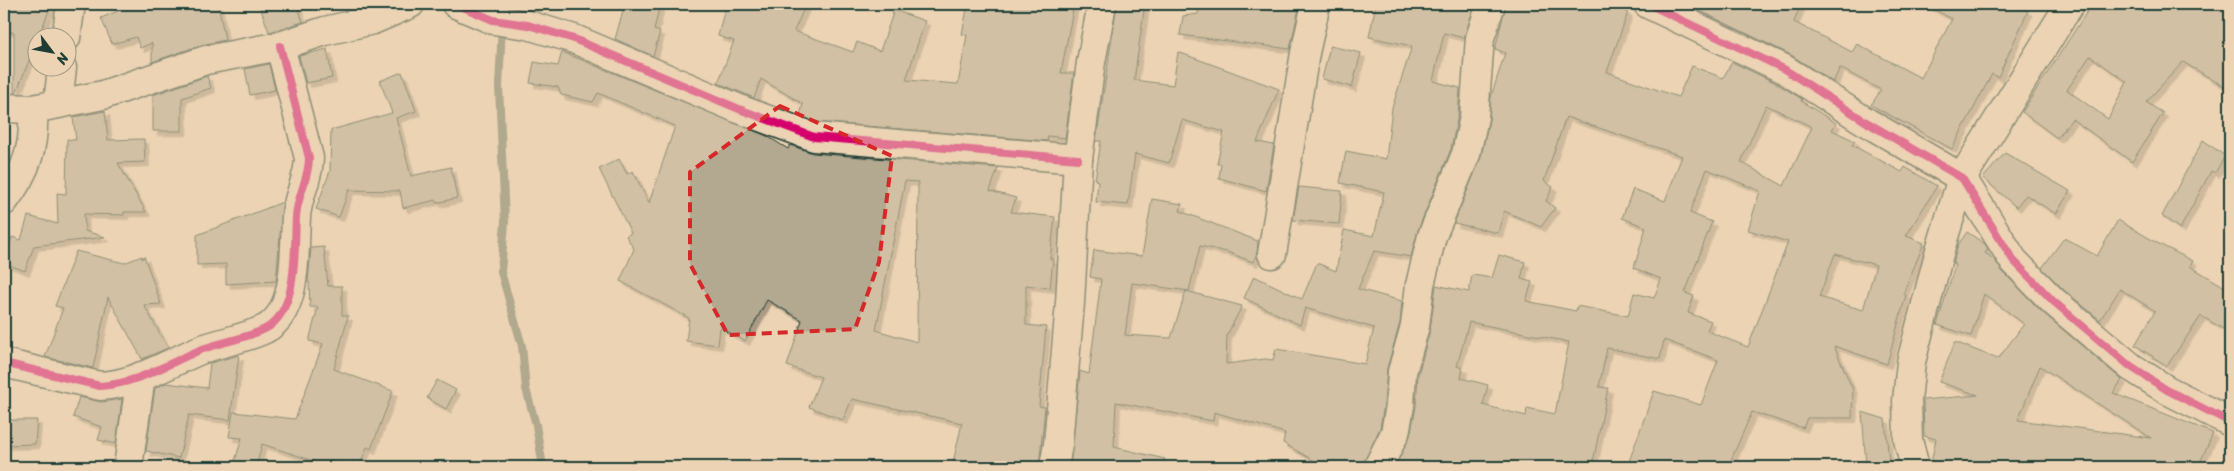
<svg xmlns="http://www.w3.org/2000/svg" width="2234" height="471" font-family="Sriracha,sans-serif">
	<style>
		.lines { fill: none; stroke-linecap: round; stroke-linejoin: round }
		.stream { stroke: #697462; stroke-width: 8 }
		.building { fill: #b2a990; stroke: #1f3d34; fill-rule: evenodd; filter: url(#shadow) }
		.street-casing { stroke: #1f3d34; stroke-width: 31 }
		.street { stroke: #ebd3b3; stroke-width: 28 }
		.cycleway-casing { stroke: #ebd3b3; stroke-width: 11 }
		.cycleway { stroke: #d6006c; stroke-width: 8 }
		.marked { fill: none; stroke: #d62828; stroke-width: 4; stroke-dasharray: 10 6; stroke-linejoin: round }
	</style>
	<defs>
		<filter id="shadow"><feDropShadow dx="4.5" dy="4.5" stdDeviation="0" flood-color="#0004"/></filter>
	</defs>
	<rect width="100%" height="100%" fill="#ebd3b3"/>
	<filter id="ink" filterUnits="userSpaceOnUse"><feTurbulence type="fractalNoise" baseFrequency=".02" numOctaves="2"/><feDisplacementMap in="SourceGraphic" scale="10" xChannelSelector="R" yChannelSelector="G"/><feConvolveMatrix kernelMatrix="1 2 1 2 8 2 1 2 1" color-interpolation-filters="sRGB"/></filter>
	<g filter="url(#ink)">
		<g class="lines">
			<path class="stream" d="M503 4 499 87 505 222 501 272 522 346 526 389 536 425 543 467"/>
		</g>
		<g class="building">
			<path d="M4 4H38L50 8 16 93H14V33L4 29Z"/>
			<path d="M115 4H218L225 40 201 45 152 62V43L140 48 136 37 112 44 101 18 118 11Z"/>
			<path d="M259 4H297L303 22 269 32Z"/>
			<path d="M625 4H660L654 30 660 32 653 56 615 39Z"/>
			<path d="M726 4H750L775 10 778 4H806L794 31 853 52 857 42 880 51 894 10 925 21 906 80 958 84 967 35 962 34 968 4H1074L1061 73H1074L1065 138 1048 136 1047 141 817 122 800 115 803 104 761 79 754 98 745 94 718 83 734 41 718 36Z"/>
			<path d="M1117 4H1145L1134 80 1173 85 1178 52 1279 89 1257 142 1274 145 1266 191 1219 178 1221 164H1217L1224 132 1182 120 1169 163 1135 154 1128 205 1096 202 1098 181 1095 180 1101 141H1096Z"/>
			<path d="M1199 4 1274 10 1275 4H1300L1290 49 1180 35 1183 16 1198 14Z"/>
			<path d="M1376 4H1475L1464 38 1444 33 1433 81 1460 88 1458 115 1451 149 1418 230 1411 257 1374 251 1358 289 1402 301 1400 323 1387 368 1384 404 1380 428 1362 467H1325L1283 443 1285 433 1214 412 1213 421 1116 402 1114 447 1165 459 1164 467H1070L1080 371 1089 374 1101 279 1090 277 1094 250 1142 256 1152 199 1182 204 1180 211 1258 241 1257 253 1253 262 1227 252 1200 246 1189 291 1132 283 1125 335 1171 338 1186 291 1242 306 1227 335 1226 364 1265 359 1273 360 1276 349 1365 364 1374 328 1305 308 1300 325 1244 298 1254 276 1302 299 1317 263 1336 271 1344 230 1374 236 1384 192 1340 183 1346 151 1386 159 1392 108 1412 46 1369 37Z"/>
			<path d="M1506 4H1606L1628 12 1607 72 1678 97 1692 66 1723 78 1732 62 1776 83 1802 99 1801 101 1836 123 1832 130 1855 141 1852 145 1902 172 1905 167 1937 186 1906 236 1924 243 1903 294 1906 295 1887 364 1834 346 1853 390 1852 418H1807L1803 428 1752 412 1728 467H1627L1654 391 1701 405 1718 360 1664 340 1660 359 1607 348 1599 387 1608 388 1592 467H1395L1410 436 1416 407 1418 375 1430 330 1436 285 1469 292 1472 275 1492 278 1499 255 1525 262 1521 279 1532 282 1526 301 1576 311 1577 306 1628 316 1634 293 1654 298 1661 279 1634 268 1646 227 1622 218 1633 189 1665 201 1682 156 1566 117 1544 181 1553 187 1546 201 1555 208 1541 227 1504 211 1498 233 1454 223 1481 157 1489 120 1491 97 1505 53 1495 49ZM1766 105 1812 127 1784 186 1741 162ZM1707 169 1760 191 1748 230 1788 242 1748 347 1707 331 1711 321 1688 313 1694 296 1685 293 1712 222 1690 213ZM1835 254 1876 265 1863 310 1819 297ZM1469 322 1569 342 1555 414 1527 408 1526 416 1483 405 1488 385 1461 378 1463 368 1457 366Z"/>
			<path d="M1686 4H1801L1794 22 1852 52 1857 44 1921 78 1952 19 1924 4H2014L2028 11 1998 77 1992 74 1952 149 1871 105 1881 90 1840 68 1833 82 1791 55Z"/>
			<path d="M2092 4H2230V90L2183 62 2146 102 2163 113 2132 162 2072 119 2057 138 2022 112ZM2090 56 2127 82 2108 119 2067 90Z"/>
			<path d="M1330 46 1361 53 1352 87 1322 79Z"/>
			<path d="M327 49 332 78 306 83 299 56Z"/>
			<path d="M562 52 767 136 788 149 790 145 813 153 998 168 990 191 1016 198 1011 212 1055 217 1050 259H1053L1050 288 1026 285V325L1046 327 1039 406 1045 407 1039 467H952L962 423 852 399 843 420 809 407 821 377 787 366 802 320 767 300 745 341 720 328 718 345 686 341 689 318 620 281 634 249 626 236 631 233 599 169 619 159 627 174 633 171 649 203 675 126 598 93 593 102 561 95 558 87 530 83 534 62 558 66ZM905 181 918 182 917 342 876 330Z"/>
			<path d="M269 64 275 90 250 95 245 69Z"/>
			<path d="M402 72 416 111 396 118 411 176 451 167 457 198 436 203V200L403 208 400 191 349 190 339 217 316 209 330 171 331 130 392 113 380 81Z"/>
			<path d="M207 76 211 88 182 98V131H153V95Z"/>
			<path d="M105 111 108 140 144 139 145 162 118 163 146 212H124V215L84 214 85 231 105 237 34 246 25 271 4 263 12 237 21 240 28 216 58 224 57 193 66 194 67 139 76 140 73 117Z"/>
			<path d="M2203 140 2225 156 2215 173 2211 171 2180 229 2162 216Z"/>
			<path d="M2005 153 2070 191 2056 214 2026 195 2016 207 1983 178Z"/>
			<path d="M1299 187 1342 191 1339 224 1293 220Z"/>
			<path d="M283 202 276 281 226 284V264L197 265V235Z"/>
			<path d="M2118 220 2159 244 2193 261 2190 266 2230 290V333L2201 316 2167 366 2135 345 2155 311 2120 289 2100 320 2064 290 2042 268 2064 238 2097 256Z"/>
			<path d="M1967 232 1985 244 1988 249 1985 253 1994 259 2002 271 2042 312 2122 380 2113 393 2213 433 2198 467H2181L2166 461 2163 467H1930L1936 439 1924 436 1923 400 1978 395 1939 382 1955 342 1998 359 2024 324 1984 294 1971 336 1937 325 1955 265 1953 263 1958 245ZM2040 366 2072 387 2151 438 2018 420Z"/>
			<path d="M324 247 328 286H342V315L348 316 334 369 393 391 371 449 367 447 359 467H349L330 461 329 466 262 444 256 467H233L242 438 229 437 233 412 295 419 323 344 309 341 318 307H310L309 282 308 283 311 248Z"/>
			<path d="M76 251 124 263 142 256V259L144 256 161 304 144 305 168 348 142 359 108 297 93 368 45 357 63 308 55 306Z"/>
			<path d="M239 355 230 420 189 415 179 458 146 451 155 388 166 383 207 388 210 363Z"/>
			<path d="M437 380 456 390 446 409 427 398Z"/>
			<path d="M79 397 101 402 122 399 116 444 98 440 102 427 73 417Z"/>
			<path d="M1862 412 1885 419 1889 462 1866 465Z"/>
			<path d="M4 420H37L35 444 4 445Z"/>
		</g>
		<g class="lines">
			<g class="street-casing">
				<g id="street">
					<path d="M456 4 493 20 528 25 574 39 739 109 814 137 1078 159"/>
					<path d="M1648 4 1784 69 1868 123 1962 178 2013 260 2053 301 2131 367 2167 390 2230 422"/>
					<path d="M66 38 71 4"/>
					<path d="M58 104 62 68"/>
					<path d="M4 108 33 109"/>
					<path d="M4 201C27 171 35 146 33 109L103 95 206 60 280 46 325 31 373 20 410 4"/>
					<path d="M1272 254 1305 53 1316 4"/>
					<path d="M4 363 100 386C137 384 167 364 200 350 221 342 244 339 265 329 299 311 294 249 296 217 297 196 309 179 309 158L280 46"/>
					<path d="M128 467 141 376"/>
					<path d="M1054 467 1058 444 1070 303 1078 159 1091 62 1102 4"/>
					<path d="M1378 467 1395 433 1400 406 1402 372 1415 326 1420 285 1432 236 1466 154 1474 117 1480 38 1491 4"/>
					<path d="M1915 467 1908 440 1907 401 1911 362 1940 250 1962 178 2070 4"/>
				</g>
			</g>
			<use href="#street" class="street"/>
			<g class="cycleway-casing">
				<g id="cycleway">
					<path d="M456 4 493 20 528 25 574 39 739 109 814 137 1078 159"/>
					<path d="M1648 4 1784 69 1868 123 1962 178 2013 260 2053 301 2131 367 2167 390 2230 422"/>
					<path d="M4 363 100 386C137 384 167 364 200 350 221 342 244 339 265 329 299 311 294 249 296 217 297 196 309 179 309 158L280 46"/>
				</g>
			</g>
			<use href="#cycleway" class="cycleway"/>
		</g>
	</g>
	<path d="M0 0H2234V471H0ZM780 106 892 156 879 262 855 329 728 335 690 264V172Z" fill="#ebd3b3" fill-opacity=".55" fill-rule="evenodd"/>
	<path class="marked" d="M780 106 892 156 879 262 855 329 728 335 690 264V172Z"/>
	<rect width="2234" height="471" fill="none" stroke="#ebd3b3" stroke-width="20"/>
	<rect x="10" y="10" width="2214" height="451" fill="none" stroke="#1f3d34" stroke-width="2" filter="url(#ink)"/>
	<g transform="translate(52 52) rotate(122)"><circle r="24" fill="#ebd3b3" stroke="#999780"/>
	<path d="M0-4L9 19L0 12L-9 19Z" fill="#1f3d34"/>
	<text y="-8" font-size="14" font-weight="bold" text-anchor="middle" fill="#1f3d34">N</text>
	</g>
</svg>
